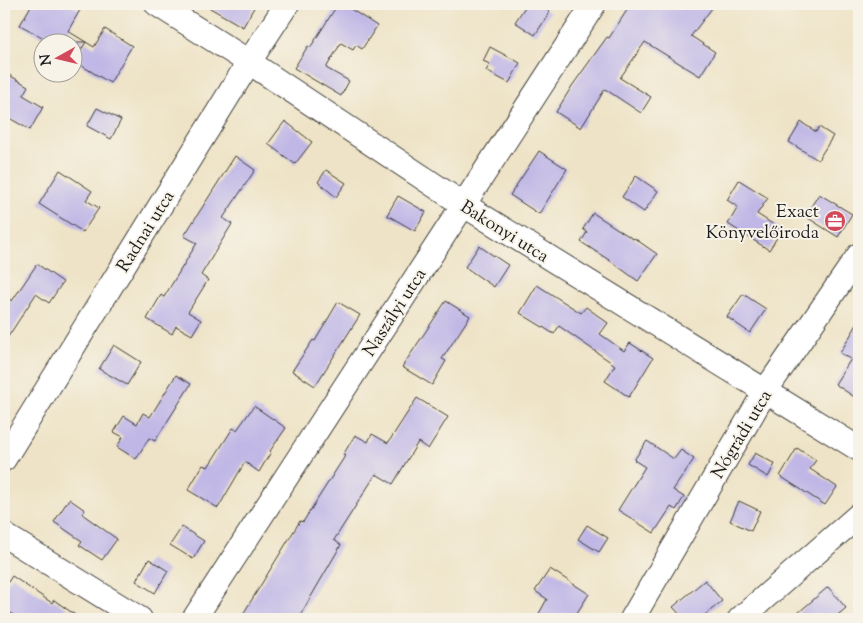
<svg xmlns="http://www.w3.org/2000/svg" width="863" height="623" font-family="'Sorts Mill Goudy',serif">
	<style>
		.building { fill: #c0b7e6 }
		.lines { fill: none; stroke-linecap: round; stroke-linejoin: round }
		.minor-casing { stroke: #3c3a36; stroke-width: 26 }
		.minor { stroke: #fff; stroke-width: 24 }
		.labels { text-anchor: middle; stroke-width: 4; stroke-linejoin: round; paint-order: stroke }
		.poi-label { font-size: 18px; fill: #1c1c1c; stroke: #f7f3e8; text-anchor: end }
		.street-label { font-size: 18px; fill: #1c1c1c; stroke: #f7f3e8 }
	</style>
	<rect width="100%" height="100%" fill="#f7f3e8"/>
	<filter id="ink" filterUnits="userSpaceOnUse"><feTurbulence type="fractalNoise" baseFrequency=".02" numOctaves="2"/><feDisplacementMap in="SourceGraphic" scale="10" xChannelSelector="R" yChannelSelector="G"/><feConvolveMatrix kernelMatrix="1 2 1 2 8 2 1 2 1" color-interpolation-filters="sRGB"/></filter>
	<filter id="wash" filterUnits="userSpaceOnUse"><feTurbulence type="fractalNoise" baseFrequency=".0096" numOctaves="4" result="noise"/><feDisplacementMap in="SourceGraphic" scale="20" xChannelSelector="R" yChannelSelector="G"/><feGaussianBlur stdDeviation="1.12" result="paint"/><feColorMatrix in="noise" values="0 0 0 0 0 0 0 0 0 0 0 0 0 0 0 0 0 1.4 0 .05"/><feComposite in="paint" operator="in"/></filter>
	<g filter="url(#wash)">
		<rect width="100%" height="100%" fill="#eee3c6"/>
		<g id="blocks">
			<g class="building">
				<path d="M32 4H69L80 10 68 31 94 47 105 29 132 46 110 83 74 61 86 42H51L20 25Z"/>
				<path d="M203 4H256L243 27Z"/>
				<path d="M338 4H343L377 26 362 49 356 45 353 50 341 43 326 68 349 81 341 96 294 68 308 46 310 48Z"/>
				<path d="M527 4H538L550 12 535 35 515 22Z"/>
				<path d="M631 4H715L691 36 715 52 700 76 645 42 620 78 651 97 641 113 605 89 581 128 556 112 572 86 607 37 609 38Z"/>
				<path d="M490 47 520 63 509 83 486 71 490 64 483 61Z"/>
				<path d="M4 72 28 86 23 95 43 107 30 130 4 115Z"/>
				<path d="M97 108 121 120 111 139 87 126Z"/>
				<path d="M285 121 312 142 295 164 268 144Z"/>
				<path d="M801 122 816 132 819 127 833 136 818 160 789 142Z"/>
				<path d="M539 151 567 169 539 214 510 195Z"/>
				<path d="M235 156 255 170 223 218 232 224 201 275 208 280 188 312 201 320 192 335 176 326 172 334 147 319 161 295 164 297 197 243 184 236Z"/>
				<path d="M60 170 92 191 86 200 99 208 83 232 39 204Z"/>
				<path d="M326 170 346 183 336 197 318 182Z"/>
				<path d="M636 176 658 191 644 212 622 197Z"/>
				<path d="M739 180 768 198 757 214 782 230 769 250 728 224 738 207 727 200Z"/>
				<path d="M819 194 852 214 838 237 805 216Z"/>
				<path d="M398 196 426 212 415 231 387 215Z"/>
				<path d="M593 213 633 239 634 238 657 254 638 281 609 260 581 242 587 232 583 229Z"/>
				<path d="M479 246 508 265 494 287 465 267Z"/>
				<path d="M37 264 63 282 49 303 36 294 4 343V295L12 301Z"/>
				<path d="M537 285 581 313 586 307 608 323 600 334 624 351 630 343 653 358 629 397 605 381 615 365 559 326 554 334 520 313Z"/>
				<path d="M743 294 766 309 750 333 727 317Z"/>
				<path d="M446 301 470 316 442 359 446 361 432 385 402 367Z"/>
				<path d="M338 302 360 315 315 386 292 371 313 340 315 341Z"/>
				<path d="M859 321V400L835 384 851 359 840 353Z"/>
				<path d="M114 345 141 362 127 385 99 369Z"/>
				<path d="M176 375 191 384 155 441 149 438 136 459 117 447 123 437 114 432 124 416 137 424 143 413 150 417Z"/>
				<path d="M417 398 448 417 428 449 418 442 393 484 376 474 334 540 341 545 298 619H240L300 521 303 522 345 456 343 455 355 435 368 442 372 434 388 443Z"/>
				<path d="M254 406 286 428 270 451 271 452 259 472 245 462 218 508 188 490 203 465 208 467 233 428 237 430Z"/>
				<path d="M647 441 674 459 681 450 694 459 673 490 684 497 676 510 671 507 654 533 618 510 645 467 634 460Z"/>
				<path d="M797 448 816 460 810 469 837 487 825 505 780 476Z"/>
				<path d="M755 453 775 464 768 477 748 465Z"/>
				<path d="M69 499 85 510 82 514 117 539 102 560 79 545 82 541 54 522Z"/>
				<path d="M739 501 760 511 751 531 730 521Z"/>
				<path d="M587 525 608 538 599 552 578 539Z"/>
				<path d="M182 527 204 541 193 559 170 545Z"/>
				<path d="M149 559 168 571 155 593 136 581Z"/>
				<path d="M550 569 589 594 573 619H536L547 599 535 591Z"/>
				<path d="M12 576 52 603 54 600 81 619H19L4 608V588Z"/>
				<path d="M705 580 722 601 700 619H684L673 607Z"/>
				<path d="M828 587 846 608 833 619H791Z"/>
			</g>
		</g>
	</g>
	<g filter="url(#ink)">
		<use href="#blocks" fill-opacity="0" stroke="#3c3a36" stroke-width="1"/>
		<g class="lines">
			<g class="minor-casing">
				<g id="minor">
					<path d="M157 4 249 62 464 205 859 449"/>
					<path d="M4 459 249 62 287 4"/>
					<path d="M4 535 140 619"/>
					<path d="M194 619 594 4"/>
					<path d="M632 619 766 390 859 255"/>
					<path d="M740 619 859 515"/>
				</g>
			</g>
			<use href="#minor" class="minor"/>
		</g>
	</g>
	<defs>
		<g id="office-disc" transform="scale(1.125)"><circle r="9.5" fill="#d1495b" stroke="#f7f3e8"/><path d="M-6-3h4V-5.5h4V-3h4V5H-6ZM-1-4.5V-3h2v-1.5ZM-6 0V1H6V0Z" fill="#fff"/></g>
	</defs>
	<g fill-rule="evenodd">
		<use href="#office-disc" x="835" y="221"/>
	</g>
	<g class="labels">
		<g class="poi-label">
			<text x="819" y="217">Exact<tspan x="819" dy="21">Könyvelőiroda</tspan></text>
		</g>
		<g class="street-label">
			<text transform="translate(145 231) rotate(-58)" y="6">Radnai utca</text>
			<text transform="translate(505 231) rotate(32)" y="6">Bakonyi utca</text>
			<text transform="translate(394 312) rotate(-57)" y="6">Naszályi utca</text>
			<text transform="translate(741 434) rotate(-59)" y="6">Nógrádi utca</text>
		</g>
	</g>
	<rect width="863" height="623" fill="none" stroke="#f7f3e8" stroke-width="20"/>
	<g transform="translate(58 58) rotate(262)"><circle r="24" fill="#f7f3e8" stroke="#9f9d96"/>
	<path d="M0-4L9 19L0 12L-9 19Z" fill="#d1495b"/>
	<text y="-8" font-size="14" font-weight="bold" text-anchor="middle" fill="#1c1c1c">N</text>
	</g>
</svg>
